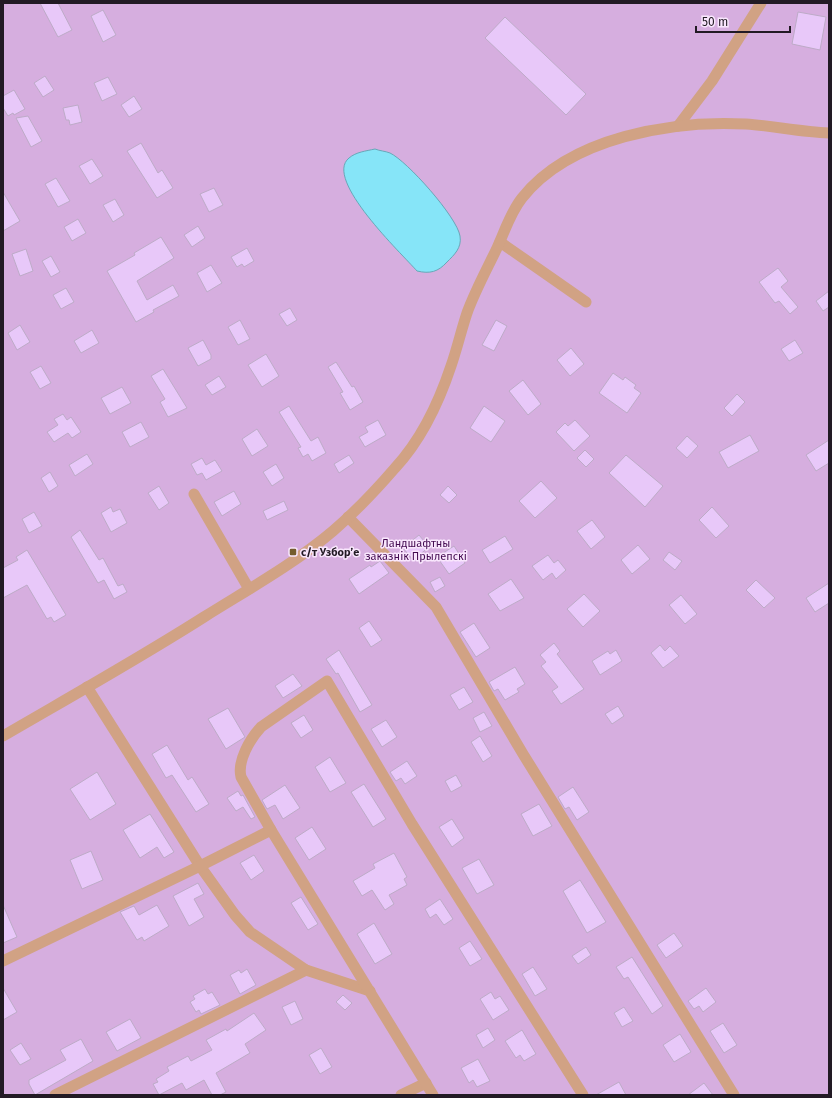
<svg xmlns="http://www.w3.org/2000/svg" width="832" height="1098" font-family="'Fira Sans',sans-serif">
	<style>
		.green { fill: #d6aedf }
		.water { fill: #86e5f8; stroke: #68a8b8 }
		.building { fill: #e8c8f9; stroke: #bdabc7 }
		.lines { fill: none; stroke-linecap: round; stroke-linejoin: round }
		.street { stroke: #d1a284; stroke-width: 11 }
		.poi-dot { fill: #745c2d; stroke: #f9e7fd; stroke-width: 1.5 }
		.labels { text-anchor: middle; stroke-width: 3; stroke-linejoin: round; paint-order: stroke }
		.park-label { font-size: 11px; fill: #430a50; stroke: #f9e7fd }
		.poi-label { font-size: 11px; font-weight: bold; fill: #221a24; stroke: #f9e7fd; text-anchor: start }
	</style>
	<rect width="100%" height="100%" fill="#f9e7fd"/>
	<rect class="green" x="3" y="3" width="826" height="1092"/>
	<path class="water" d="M375 149C380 151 385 151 390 153 407 161 457 217 460 236 462 248 454 255 447 262 438 272 430 274 417 271 402 254 323 179 349 158 356 152 366 151 375 149Z"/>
	<g class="building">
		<path d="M40 3H58L72 30 58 37Z"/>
		<path d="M103 10 116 35 103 42 91 16Z"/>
		<path d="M798 12 826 17 820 50 792 44Z"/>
		<path d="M505 17 586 94 566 115 485 38Z"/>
		<path d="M45 76 54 90 43 97 34 83Z"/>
		<path d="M108 77 117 94 102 101 94 83Z"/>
		<path d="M14 90 25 109 14 115 13 113 8 116 3 108V96Z"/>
		<path d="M134 96 142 109 129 117 121 105Z"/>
		<path d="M78 105 82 122 70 125 69 120H66L63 108Z"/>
		<path d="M28 116 42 141 31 147 16 118Z"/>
		<path d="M141 143 158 173 162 170 173 188 157 198 127 151Z"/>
		<path d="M92 159 103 176 90 184 79 166Z"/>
		<path d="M56 178 70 201 58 207 45 184Z"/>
		<path d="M214 188 223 205 209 212 200 194Z"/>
		<path d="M3 192 20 221 3 231Z"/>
		<path d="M115 199 124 215 113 222 103 205Z"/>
		<path d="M78 219 86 233 72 241 64 227Z"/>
		<path d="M198 226 205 238 192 247 184 235Z"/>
		<path d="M161 237 174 258 137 281 147 300 173 285 179 296 153 310 154 312 136 322 107 271 135 255 134 253Z"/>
		<path d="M247 248 254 261 244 267 242 264 237 267 231 257Z"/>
		<path d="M26 249 33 271 20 276 12 254Z"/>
		<path d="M51 256 60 272 51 277 42 261Z"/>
		<path d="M211 265 222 283 207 292 197 273Z"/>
		<path d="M778 268 788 281 781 287 798 307 790 314 779 301 775 303 759 282Z"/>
		<path d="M66 288 74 302 61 309 53 295Z"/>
		<path d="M829 291V307L823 311 816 301Z"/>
		<path d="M290 308 297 320 287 326 279 314Z"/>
		<path d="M240 320 250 339 238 345 228 327Z"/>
		<path d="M496 320 507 326 494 351 482 345Z"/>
		<path d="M20 325 30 342 17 350 8 333Z"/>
		<path d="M92 330 99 343 81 353 74 341Z"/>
		<path d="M203 340 211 355V359L198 366 188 348Z"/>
		<path d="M795 340 803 353 789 361 781 349Z"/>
		<path d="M571 348 584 364 570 376 557 360Z"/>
		<path d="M266 354 279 376 262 387 248 365Z"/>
		<path d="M336 362 352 387 354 386 363 402 350 410 340 393 343 392 328 367Z"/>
		<path d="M41 366 51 383 40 389 30 372Z"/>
		<path d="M163 369 187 408 168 417 160 402 165 399 151 376Z"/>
		<path d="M613 373 623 380 625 377 636 385 634 388 641 393 627 413 599 393Z"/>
		<path d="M219 376 226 387 212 395 205 385Z"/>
		<path d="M523 380 541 404 528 415 509 391Z"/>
		<path d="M122 387 131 403 110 414 101 398Z"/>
		<path d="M737 394 745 402 732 416 724 408Z"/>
		<path d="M289 406 311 441 318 437 326 453 312 461 308 454 303 457 298 448 301 447 279 412Z"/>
		<path d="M484 406 505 421 491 442 470 428Z"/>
		<path d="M63 414 67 420 71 417 81 432 72 438 68 433 54 442 47 432 58 425 54 419Z"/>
		<path d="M378 420 386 435 365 447 359 437 368 432 365 427Z"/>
		<path d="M575 420 590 436 574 451 556 432 565 423 568 426Z"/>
		<path d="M141 422 149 437 130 447 122 432Z"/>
		<path d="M257 429 268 446 252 456 242 439Z"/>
		<path d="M750 435 759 451 728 468 719 452Z"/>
		<path d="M687 436 698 446 687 458 676 448Z"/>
		<path d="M829 440V463L816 471 806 455Z"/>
		<path d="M585 450 594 459 586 467 577 458Z"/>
		<path d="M87 454 93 464 75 476 69 465Z"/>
		<path d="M349 455 354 463 339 473 334 464Z"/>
		<path d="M626 455 663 486 645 507 609 473Z"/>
		<path d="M202 458 206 465 215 460 222 471 206 480 202 473 197 475 191 464Z"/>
		<path d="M276 464 284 478 272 486 263 472Z"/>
		<path d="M50 472 58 486 49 492 41 478Z"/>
		<path d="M541 481 557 498 535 518 519 501Z"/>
		<path d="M159 486 169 503 159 510 148 493Z"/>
		<path d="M448 486 457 495 449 503 440 495Z"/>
		<path d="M234 491 241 504 222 516 214 502Z"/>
		<path d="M284 501 288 510 267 520 263 511Z"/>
		<path d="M111 507 113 512 120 509 127 523 111 532 101 513Z"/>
		<path d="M712 507 729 526 716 538 699 520Z"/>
		<path d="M34 512 42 526 29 533 22 519Z"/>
		<path d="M592 520 605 537 591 549 577 531Z"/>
		<path d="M80 530 99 560 103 558 118 586 123 584 127 592 114 599 104 580 98 583 71 537Z"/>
		<path d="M419 535 429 547 413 560 403 548Z"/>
		<path d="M505 536 513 549 490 563 482 550Z"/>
		<path d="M638 545 650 559 632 574 621 560Z"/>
		<path d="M454 546 465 563 449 574 437 557Z"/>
		<path d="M27 550 66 615 54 622 51 617 47 619 27 585 3 598V568L18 560 16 557Z"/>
		<path d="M669 552 682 561 675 570 663 560Z"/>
		<path d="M548 555 554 563 558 560 566 570 556 579 552 573 543 580 532 566Z"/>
		<path d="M380 561 389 573 359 594 349 579 370 565 371 567Z"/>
		<path d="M440 577 445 586 435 592 430 582Z"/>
		<path d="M511 579 524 598 500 611 488 594Z"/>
		<path d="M756 580 775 598 764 608 746 590Z"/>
		<path d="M829 583V603L815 612 806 598Z"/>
		<path d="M584 594 600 611 583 627 567 609Z"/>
		<path d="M681 595 697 614 685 624 669 605Z"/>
		<path d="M369 621 382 640 371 647 359 628Z"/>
		<path d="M474 623 490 648 476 657 460 632Z"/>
		<path d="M554 643 560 651 557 654 584 689 561 704 552 691 558 687 541 666 546 662 540 655Z"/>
		<path d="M660 645 665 651 670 646 679 656 663 668 651 653Z"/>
		<path d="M339 650 372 705 360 712 338 673 336 674 326 659Z"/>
		<path d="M616 650 622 661 600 675 592 661 608 651 610 654Z"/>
		<path d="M515 667 525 684 517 689 519 692 505 700 498 689 494 691 489 682Z"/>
		<path d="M293 674 302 686 283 698 275 686Z"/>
		<path d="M464 687 473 702 459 710 450 695Z"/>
		<path d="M618 706 624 716 612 724 605 714Z"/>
		<path d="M228 708 245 737 226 749 208 719Z"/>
		<path d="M484 712 492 726 480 732 473 718Z"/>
		<path d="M304 715 313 730 301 738 291 723Z"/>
		<path d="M386 720 397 737 382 747 371 729Z"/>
		<path d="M480 736 492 756 483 762 471 742Z"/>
		<path d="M167 745 188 780 192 777 209 804 196 812 172 775 166 778 152 754Z"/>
		<path d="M330 757 346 783 330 792 315 767Z"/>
		<path d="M407 761 417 776 405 784 401 778 396 781 390 772Z"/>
		<path d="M97 772 116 804 90 820 70 789Z"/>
		<path d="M456 775 462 786 451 792 445 781Z"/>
		<path d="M364 784 386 819 373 827 351 792Z"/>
		<path d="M285 785 300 808 283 819 275 805 267 809 262 800Z"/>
		<path d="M573 787 589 812 577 820 569 807 565 809 558 797Z"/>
		<path d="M238 791 241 796 243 795 255 817 251 819 243 807 236 811 227 798Z"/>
		<path d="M539 804 552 826 533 836 521 814Z"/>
		<path d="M150 814 174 852 164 858 157 847 140 858 123 830Z"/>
		<path d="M452 819 464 838 452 847 439 827Z"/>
		<path d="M312 827 326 849 309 860 295 838Z"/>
		<path d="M91 851 103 880 82 889 70 860Z"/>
		<path d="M394 853 407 877 404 879 407 885 389 895 394 904 385 910 372 890 362 896 353 881 375 868 373 864Z"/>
		<path d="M254 855 264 871 251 880 240 863Z"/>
		<path d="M479 859 494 885 477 894 462 868Z"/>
		<path d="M580 880 606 922 587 933 563 891Z"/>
		<path d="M198 883 204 894 194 899 204 917 189 926 173 896Z"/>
		<path d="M301 897 318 924 308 930 291 903Z"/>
		<path d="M440 899 453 919 444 925 436 914 430 918 425 909Z"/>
		<path d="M3 905 17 937 3 943Z"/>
		<path d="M157 905 169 926 144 941 142 937 137 940 120 912 134 906 139 915Z"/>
		<path d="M374 923 392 954 375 964 357 934Z"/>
		<path d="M674 933 683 946 666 958 657 945Z"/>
		<path d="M470 941 482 959 470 966 459 948Z"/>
		<path d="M586 947 591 955 578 964 572 956Z"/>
		<path d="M632 957 663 1006 652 1014 628 977 624 979 616 967Z"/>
		<path d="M533 967 547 989 535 996 522 974Z"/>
		<path d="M247 969 256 985 240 994 230 975 239 970 241 973Z"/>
		<path d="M3 988 17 1012 3 1020Z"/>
		<path d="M706 988 716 1002 703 1012 699 1006 694 1009 688 1001Z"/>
		<path d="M205 989 208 994 212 992 220 1005 201 1014 199 1010 196 1012 190 1002 195 999 193 996Z"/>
		<path d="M491 992 495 999 500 996 509 1010 493 1020 480 999Z"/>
		<path d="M343 995 352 1003 345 1010 336 1002Z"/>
		<path d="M295 1001 303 1019 291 1025 282 1007Z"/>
		<path d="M624 1007 633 1021 622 1027 614 1013Z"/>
		<path d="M254 1013 266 1030 245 1044 250 1053 216 1073 226 1092 220 1095H212L204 1080 186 1090 182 1083 159 1095 153 1084 158 1082 156 1079 169 1071 167 1067 188 1056 191 1061 212 1050 206 1040 226 1029 227 1031Z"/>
		<path d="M130 1019 141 1038 117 1051 106 1032Z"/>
		<path d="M723 1023 737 1045 724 1053 710 1031Z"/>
		<path d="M488 1028 495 1040 483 1048 476 1035Z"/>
		<path d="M522 1030 536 1054 524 1061 520 1055 516 1058 505 1041Z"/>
		<path d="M680 1034 691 1052 674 1062 663 1045Z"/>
		<path d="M81 1039 93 1061 35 1095 29 1084V1080L66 1060 60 1050Z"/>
		<path d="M21 1043 31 1059 20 1065 10 1050Z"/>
		<path d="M321 1048 332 1067 320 1074 309 1055Z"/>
		<path d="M478 1059 490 1081 477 1087 473 1080 469 1083 461 1068Z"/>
		<path d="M619 1082 626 1095H596Z"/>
		<path d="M704 1083 713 1095H688Z"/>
	</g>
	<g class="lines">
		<g class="street">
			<path d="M678 126 712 81 761 3"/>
			<path d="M500 242 586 302"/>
			<path d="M194 494 249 589"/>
			<path d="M348 517 436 607 523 754 734 1095"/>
			<path d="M87 687 200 866 235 915 250 932 306 970 370 991"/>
			<path d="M3 736C70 697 138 659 204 617 247 590 294 564 333 531 355 512 376 490 395 468 421 440 439 402 451 366 457 349 461 331 467 313 475 291 487 269 497 248 505 231 510 213 522 198 570 137 673 120 746 124 774 126 801 132 829 133"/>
			<path d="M3 961 200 866 271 830"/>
			<path d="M55 1095 306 970"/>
			<path d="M401 1095 426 1083"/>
			<path d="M433 1095 271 830 241 777C237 761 250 739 261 727L327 681 412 824 583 1095"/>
		</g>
	</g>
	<rect class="poi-dot" x="289" y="548" width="8" height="8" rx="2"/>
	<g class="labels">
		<g class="park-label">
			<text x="416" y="547">Ландшафтны<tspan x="416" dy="13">заказнік Прылепскі</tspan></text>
		</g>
		<g class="poi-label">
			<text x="301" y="556">с/т Узборʼе</text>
		</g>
	</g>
	<rect width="832" height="1098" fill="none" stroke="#221a24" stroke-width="8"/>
	<path d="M696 26v6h94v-6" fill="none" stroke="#221a24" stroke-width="2"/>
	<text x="702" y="26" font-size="12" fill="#221a24" stroke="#f9e7fd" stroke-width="3" paint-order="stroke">50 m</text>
</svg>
